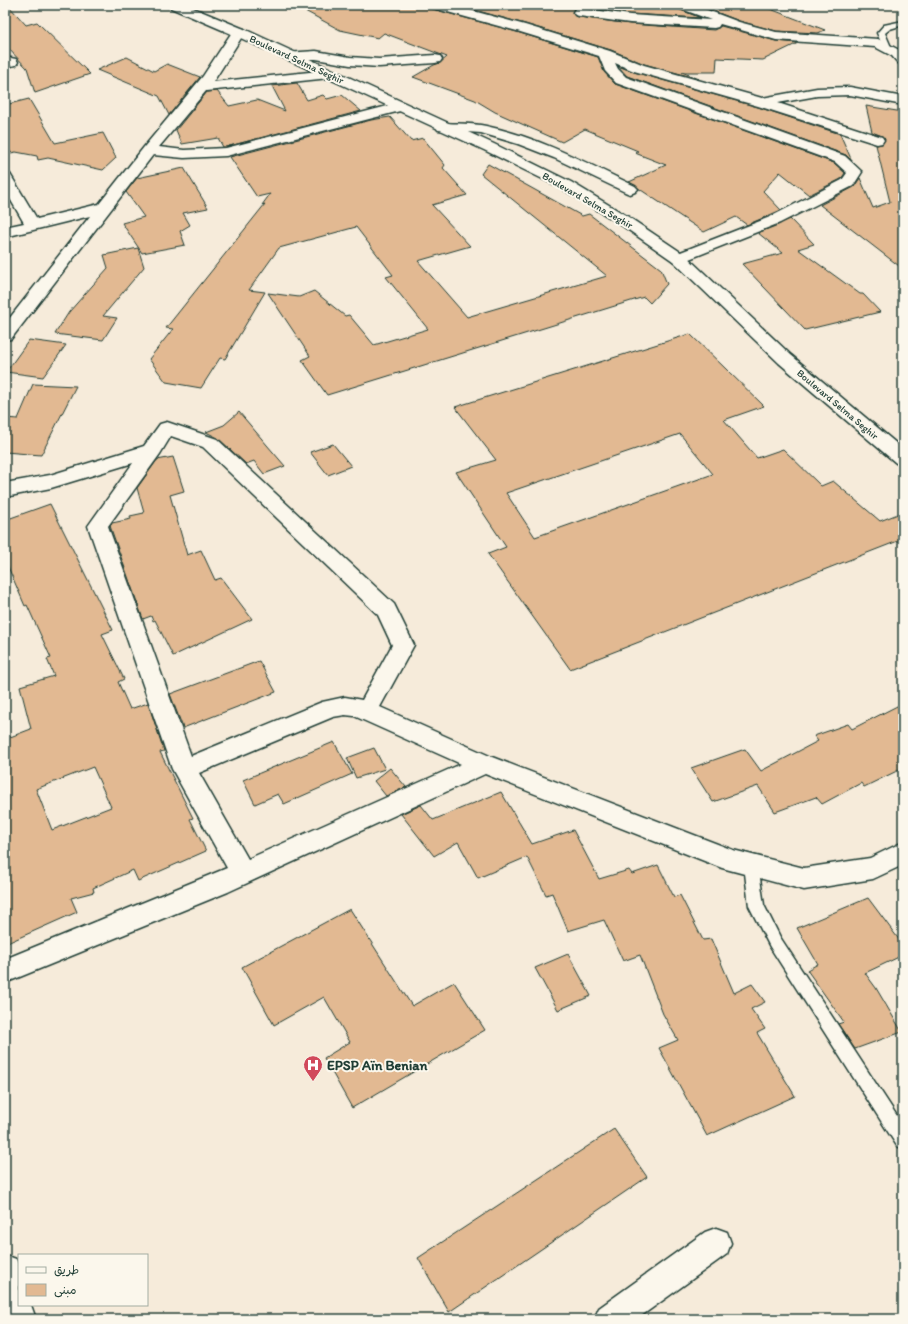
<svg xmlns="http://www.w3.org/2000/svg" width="908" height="1324" font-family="Itim,'Playpen Sans Arabic',sans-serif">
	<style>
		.building { fill: #e2b992; stroke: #1f3d34; fill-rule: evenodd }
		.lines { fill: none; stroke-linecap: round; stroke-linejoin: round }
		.lane-casing { stroke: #1f3d34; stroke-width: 3 }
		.street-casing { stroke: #1f3d34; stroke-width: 3 }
		.secondary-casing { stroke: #1f3d34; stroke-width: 3 }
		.lane { fill: #fbf7ec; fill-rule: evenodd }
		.street { fill: #fbf7ec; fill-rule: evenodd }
		.secondary { fill: #fbf7ec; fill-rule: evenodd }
		.labels { text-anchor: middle; stroke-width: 4; stroke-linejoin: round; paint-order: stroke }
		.far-street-label { font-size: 10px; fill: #1f3d34; stroke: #fbf7ec }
		.near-poi-label { font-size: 14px; font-weight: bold; fill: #1f3d34; stroke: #fbf7ec; text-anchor: start }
	</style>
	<rect width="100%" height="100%" fill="#f6ebda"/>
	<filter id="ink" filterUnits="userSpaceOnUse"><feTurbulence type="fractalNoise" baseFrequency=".025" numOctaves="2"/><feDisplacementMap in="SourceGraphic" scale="8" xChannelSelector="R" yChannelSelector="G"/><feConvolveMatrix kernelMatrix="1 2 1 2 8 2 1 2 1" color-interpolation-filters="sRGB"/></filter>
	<g filter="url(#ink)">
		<g class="building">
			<path d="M5 5H8L26 25 37 22 90 74 35 93 27 68 5 45Z"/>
			<path d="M294 5H430L433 9 517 32 598 57 604 72 615 84 834 163 845 173 841 179 809 195 780 172 763 191 781 210 747 225 736 217 704 232 629 182 666 165 635 153 638 151 585 129 562 142 495 112 475 100 413 77 434 65 440 63 447 57 384 33 378 38 340 30Z"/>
			<path d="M457 5H676L678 9 701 18 630 14 579 7 574 8 572 13 575 16 579 17 630 24 714 30 718 28 721 26 776 41 798 43 763 60 717 58 716 72H682L699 79 644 64 611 50 525 24Z"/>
			<path d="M698 5H760L825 30 818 33 776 31 739 21Z"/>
			<path d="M127 57 154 71 167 64 200 77 169 115 159 96 97 70Z"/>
			<path d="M618 66 634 72 758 107 840 134 852 161 846 155 627 76Z"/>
			<path d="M297 83 307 100 323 95 327 99 342 95 361 111 226 147H223L218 138 182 144 176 130 207 92 217 91 229 106 257 100 285 111 272 86Z"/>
			<path d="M29 99 55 143 103 133 116 158 103 170 48 158 38 160 37 156 16 152 11 153 5 142V105Z"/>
			<path d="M866 106 903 112V269L820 205 854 187 860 178 873 208 890 202 876 145 882 144 885 139 882 136 872 132Z"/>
			<path d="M390 117 411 141 423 138 445 165 443 168 467 195 432 205 470 246 418 261 467 317 607 276 481 174 488 164 582 216 589 214 661 269 667 284 650 303 644 297 327 395 302 360 310 356 268 293 299 297 314 291 345 316 349 315 374 345 428 329 386 277 393 275 356 227 279 248 249 290 265 292 225 359 220 358 201 388 166 382 149 359 173 329 166 328 265 204 262 205 270 194 257 197 230 157 371 120Z"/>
			<path d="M184 168 208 208 183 213 190 225 180 231 185 245 142 253 122 223 144 217 126 192 137 178Z"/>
			<path d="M790 219 814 244 798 249 860 294H863L880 312 805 330 742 264 783 253 758 233Z"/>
			<path d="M138 248 144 267 103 316 117 318 103 340 55 334 69 312 108 268 104 255Z"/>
			<path d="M690 334 764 406 724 420 757 458 783 449 821 486 833 481 880 521 903 512V539L570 669 488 554 506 547 456 472 496 460 455 407ZM680 434 713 474 535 537 506 493Z"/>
			<path d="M29 340 66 345 43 377 6 372Z"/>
			<path d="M33 384 76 386 41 455 5 452V418L18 419Z"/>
			<path d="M239 412 267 445 285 466 264 474 254 461 246 464 218 438 206 432 224 425Z"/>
			<path d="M333 444 351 466 328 475 310 452Z"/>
			<path d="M173 457 184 491 170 495 187 555 201 550 215 580 221 578 252 619 173 656 155 620 153 621 151 616 143 619 110 526 112 523 131 519 130 516 144 513 137 488 157 460Z"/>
			<path d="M50 504 113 630 102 634 124 679 118 682 130 709 148 703 164 751 160 752 193 818 190 819 206 851 138 881 133 870 93 888 94 892 71 898 77 912 5 944V739L31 729 20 686 54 676 47 659 51 658 27 605 25 606 5 560V520ZM93 767 111 807 52 830 36 789Z"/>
			<path d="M259 661 276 692 183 728 170 694Z"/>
			<path d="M903 703V768L864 787 861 783 822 804 816 797 775 812 758 786 713 802 691 768 745 749 761 771 818 741 814 736 848 724 852 729Z"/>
			<path d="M334 742 352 774 284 804 278 794 255 804 243 780Z"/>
			<path d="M374 748 385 769 356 778 347 758Z"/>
			<path d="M390 768 406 787 386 796 374 781Z"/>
			<path d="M501 792 532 844 573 830 599 879 629 870 632 874 658 865 674 897 680 895 703 940 711 939 734 993 752 984 765 1002 751 1009 765 1029 757 1033 795 1096 707 1136 659 1048 678 1040 663 1014 640 955 623 961 604 920 568 931 552 893 546 895 527 857 478 878 458 842 434 856 401 814 421 805 433 820Z"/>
			<path d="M868 898 903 945V955L865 973 876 988 902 1032 855 1049 838 1024 844 1022 807 970 818 964 797 928Z"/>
			<path d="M350 909 412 1006 454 982 485 1030 352 1108 324 1058 350 1042 324 997 274 1025 242 967Z"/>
			<path d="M568 954 591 996 558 1010 535 968Z"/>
			<path d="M614 1129 647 1177 449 1312 418 1258Z"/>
		</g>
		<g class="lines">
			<g class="lane-casing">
				<g id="lane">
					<path d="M903 21V25L890 29 885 33 891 47 890 49H884L877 33 884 25Z"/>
					<path d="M751 859 756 860 758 865 764 905 780 937 903 1125V1149L897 1146 770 947 749 906 744 865 746 860Z"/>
				</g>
			</g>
			<g class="street-casing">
				<g id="street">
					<path d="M431 5H451L525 25 610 51 644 65 762 98 817 88 850 87 903 97V105L850 95 817 96 778 103 882 137 884 140 882 143 877 144 758 106 634 71 615 63 618 69 626 77 845 156 862 172 853 186 780 223 679 263 673 261 671 258 673 255 770 217 842 180 847 173 835 162 616 83 605 71 599 56 517 31 433 8Z"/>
					<path d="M677 5H694L739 22 776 32 878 39 903 52V64L898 63 892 56 875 47 776 40 720 24 718 27 714 28 630 23 579 16 575 15 573 12 575 9 579 8 630 15 711 20 679 8Z"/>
					<path d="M239 28 244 29 245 32 213 82 329 70 334 71 336 74 334 77 329 78 206 91 159 147 184 150 226 148 399 103 404 104 406 107 404 110 226 156 184 158 153 155 11 339 5 340V324L90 216 5 237V227L24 223 5 190V173L10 174 37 219 99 204 144 147 203 76 234 29Z"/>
					<path d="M316 51 350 57 379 59 435 55 440 56 442 59 440 62 435 63 379 67 350 65 316 59H286L284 56 286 53Z"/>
					<path d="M11 58 16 59 18 62 16 65 5 67V59Z"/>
					<path d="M443 123C457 124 472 123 486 126 539 137 586 163 635 186L638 189 635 192 630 194 625 192 554 158 518 144 481 133 438 130 436 127 438 124Z"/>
					<path d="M167 422 217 439 394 604 414 645 380 707 492 757 733 850 804 868 870 858 903 842V865L873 879 804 890 722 868 485 774 228 892 5 983V959L227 868 172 769 88 526 133 463 51 488 5 497V483L50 475 144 446 160 424ZM171 436 203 447 378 615 392 645 362 700 345 697 322 702 191 756 108 526 160 454ZM345 715 354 716 461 764 248 859 199 773 333 717Z"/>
					<path d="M716 1228 727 1232 731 1243 727 1254 637 1319H594L599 1308 705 1232Z"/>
					<path d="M5 1255 16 1259 19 1266V1305H31L36 1319H5Z"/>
				</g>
			</g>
			<g class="secondary-casing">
				<path id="secondary" d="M169 5H186L244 29 494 144 571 182 627 216 685 255 791 355 903 449V465L896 463 779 363 673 261 617 222 561 188 484 150 234 35 171 8Z"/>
			</g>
			<use href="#lane" class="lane"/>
			<use href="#street" class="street"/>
			<use href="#secondary" class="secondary"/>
		</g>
	</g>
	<defs>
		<g id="hospital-pin" transform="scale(1)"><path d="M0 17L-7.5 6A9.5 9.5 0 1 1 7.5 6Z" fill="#d1495b" stroke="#fbf7ec"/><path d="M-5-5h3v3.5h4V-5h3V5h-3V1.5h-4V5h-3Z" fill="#fff"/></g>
	</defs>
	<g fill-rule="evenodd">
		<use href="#hospital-pin" x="313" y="1065"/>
	</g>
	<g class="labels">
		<g class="far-street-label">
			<text transform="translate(297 59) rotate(25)" y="4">Boulevard Selma Seghir</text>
			<text transform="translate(588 200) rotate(30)" y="4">Boulevard Selma Seghir</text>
			<text transform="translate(838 404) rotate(40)" y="4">Boulevard Selma Seghir</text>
		</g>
		<g class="near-poi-label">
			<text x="327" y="1070">EPSP Aïn Benian</text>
		</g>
	</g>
	<rect width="908" height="1324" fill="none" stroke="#fbf7ec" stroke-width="20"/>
	<rect x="10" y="10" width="888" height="1304" fill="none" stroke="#1f3d34" stroke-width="1.5" filter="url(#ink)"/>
	<rect x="18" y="1254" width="130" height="52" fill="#fbf7ec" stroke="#a3ada2"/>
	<rect x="26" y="1267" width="20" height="6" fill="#fbf7ec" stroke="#a3ada2"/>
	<text x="54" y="1274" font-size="12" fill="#1f3d34">طريق</text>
	<rect x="26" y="1284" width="20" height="12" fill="#e2b992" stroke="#a3ada2"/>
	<text x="54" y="1294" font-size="12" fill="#1f3d34">مبنى</text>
</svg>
